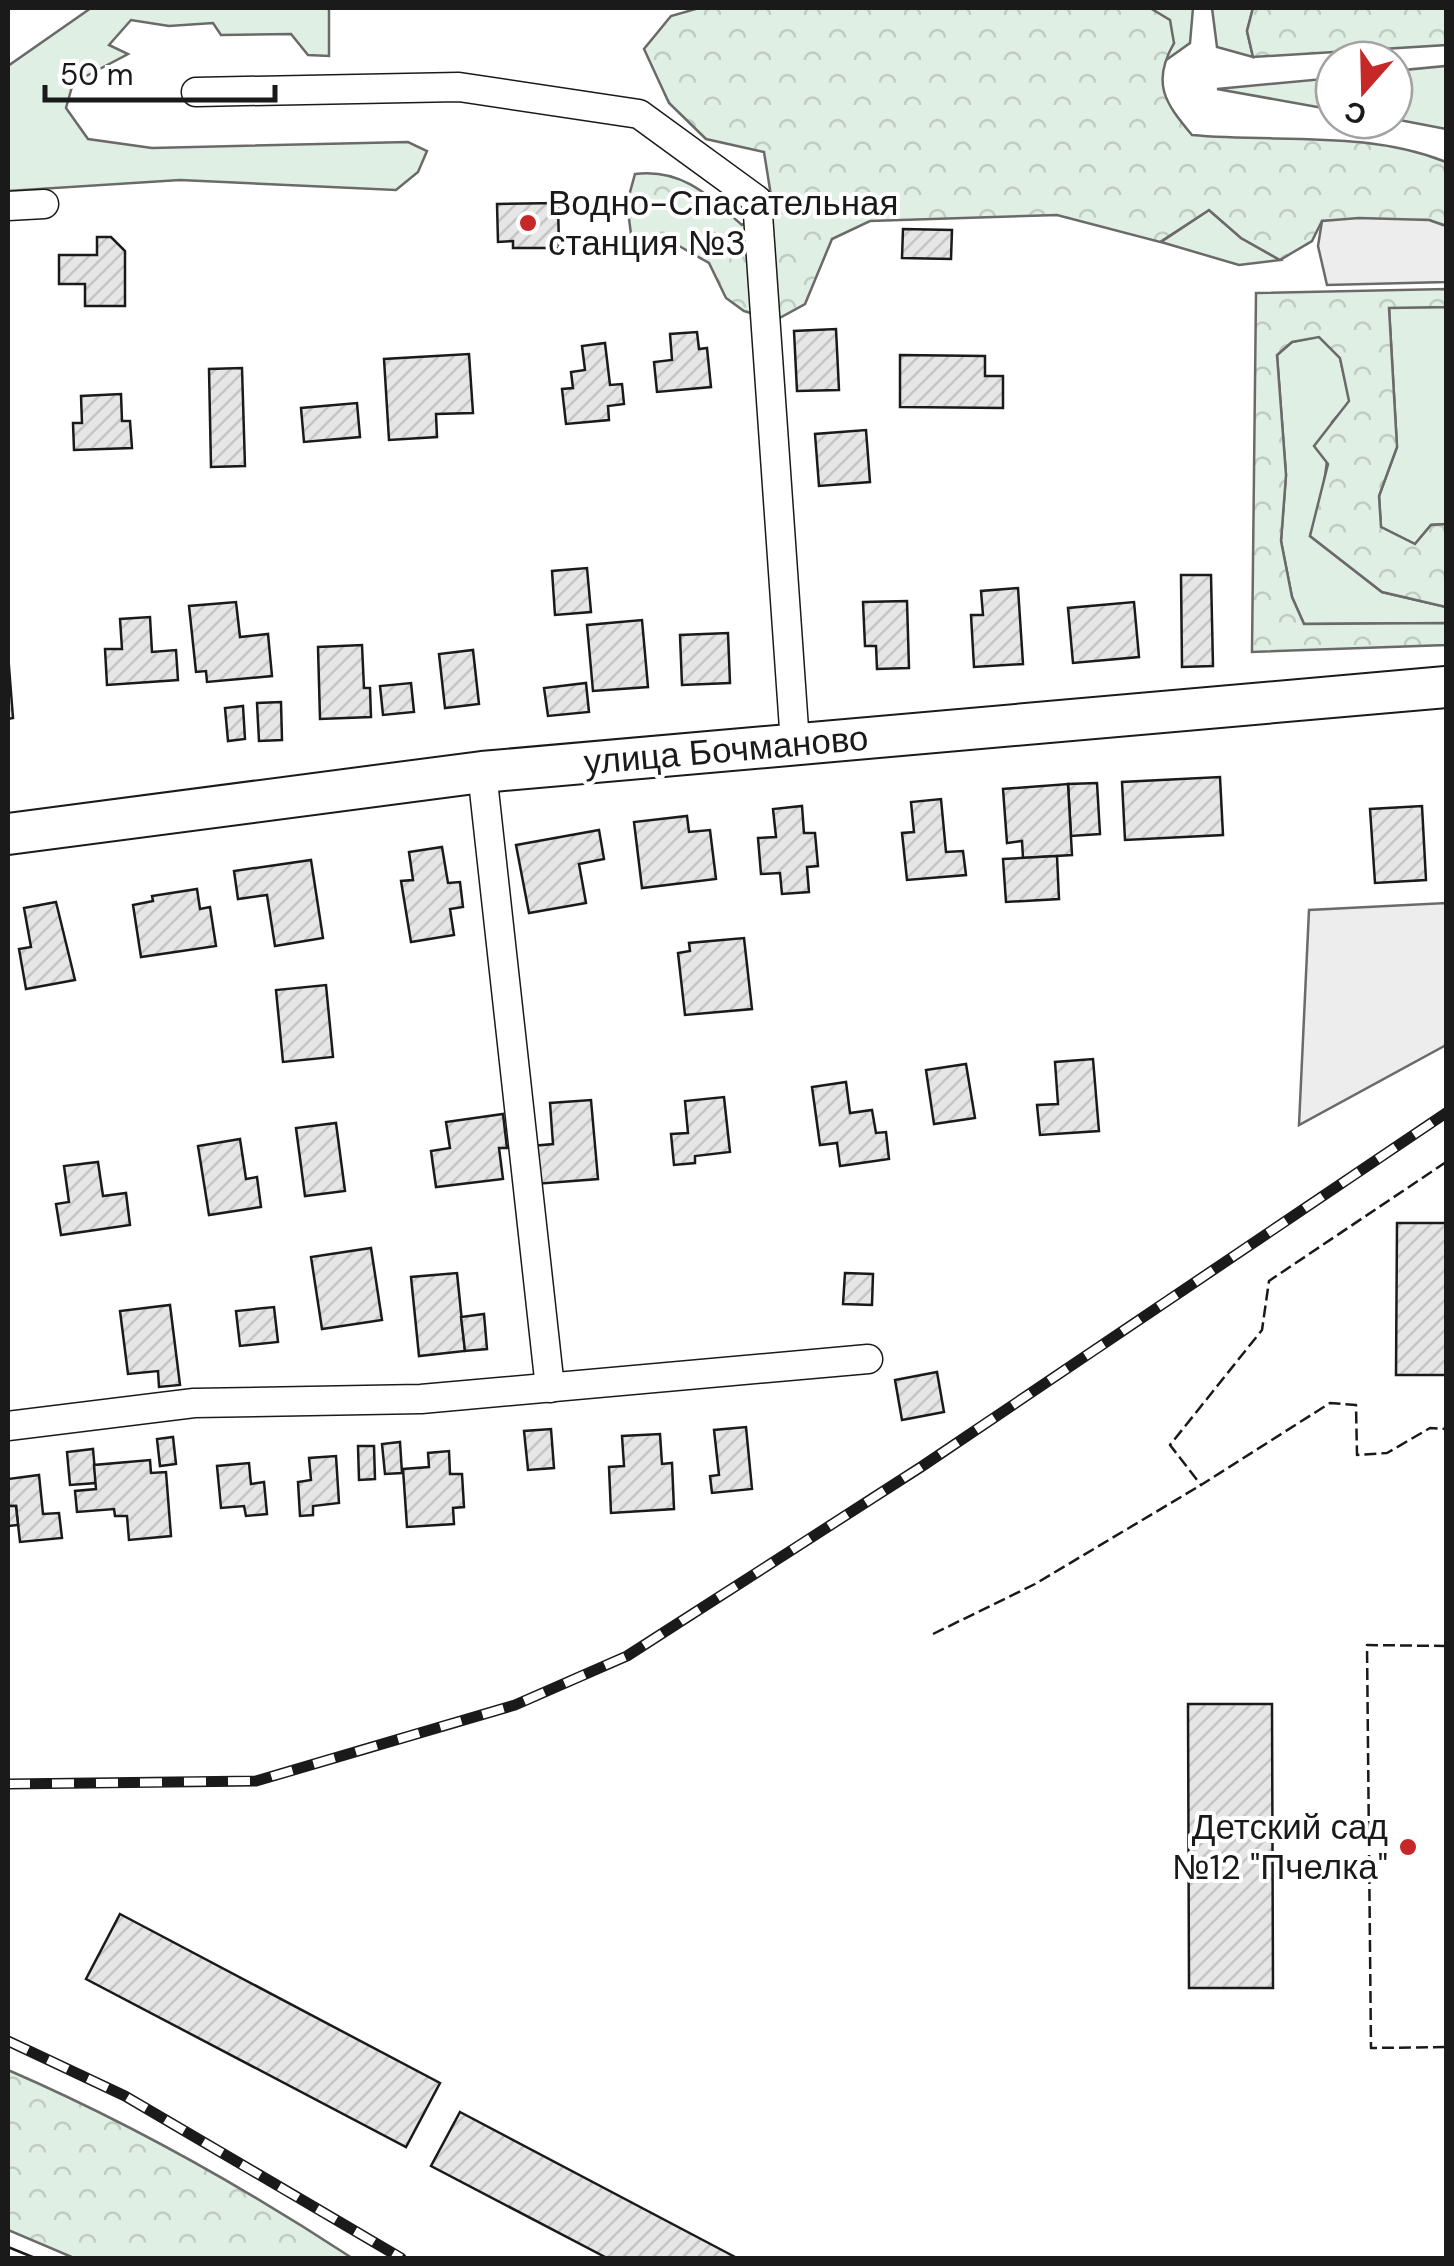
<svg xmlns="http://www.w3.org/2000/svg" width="1454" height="2266" font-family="'DM Sans',sans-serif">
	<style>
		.green { fill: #e0efe3; stroke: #6a6a6a; stroke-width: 2.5 }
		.forest { fill: url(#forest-crowns); stroke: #6a6a6a; stroke-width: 2.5 }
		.parking { fill: #ededed; stroke: #6a6a6a; stroke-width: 2.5 }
		.building { fill: url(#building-hatch); stroke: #1a1a1a; stroke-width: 2.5 }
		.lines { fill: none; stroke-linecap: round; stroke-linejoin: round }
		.minor-casing { stroke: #1a1a1a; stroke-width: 31 }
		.secondary-casing { stroke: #1a1a1a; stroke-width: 44 }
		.minor { stroke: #fff; stroke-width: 28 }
		.secondary { stroke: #fff; stroke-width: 40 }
		.tram { stroke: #1a1a1a; stroke-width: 2.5 }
		.rail-casing { stroke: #1a1a1a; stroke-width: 11 }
		.rail { stroke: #fff; stroke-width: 8; stroke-dasharray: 22; stroke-linecap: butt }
		.fence { stroke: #1a1a1a; stroke-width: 2.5; stroke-dasharray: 12 5; stroke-linecap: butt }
		.poi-dot { fill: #c62828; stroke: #fff; stroke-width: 4 }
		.labels { text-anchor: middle; stroke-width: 8; stroke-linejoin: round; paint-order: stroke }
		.poi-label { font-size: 35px; fill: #1a1a1a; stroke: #fff; text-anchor: start }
		.street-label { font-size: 35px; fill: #1a1a1a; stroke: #fff }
	</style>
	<defs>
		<pattern id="forest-crowns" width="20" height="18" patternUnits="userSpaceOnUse" patternTransform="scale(2.5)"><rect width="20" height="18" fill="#e0efe3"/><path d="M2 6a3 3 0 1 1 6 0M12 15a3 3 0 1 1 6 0" fill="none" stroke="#c0ccc2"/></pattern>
		<pattern id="building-hatch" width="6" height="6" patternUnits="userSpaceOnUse" patternTransform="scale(2.5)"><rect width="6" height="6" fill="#e6e6e6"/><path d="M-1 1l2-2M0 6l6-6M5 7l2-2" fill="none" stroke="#c5c5c5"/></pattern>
	</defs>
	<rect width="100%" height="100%" fill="#fff"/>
	<g class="green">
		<path d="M91 8H329V56L308 55 291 34 221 35 213 23 169 26 131 20 109 45 128 54 73 83 66 108 88 139 152 148 408 142 427 151 418 172 396 190 180 180 8 191V66Z"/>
		<path d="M1150 8H1193L1190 43 1162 63 1174 43Z"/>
		<path d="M1212 8H1253L1247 31 1253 57 1217 47Z"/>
		<path d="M1446 66V129L1394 119V71Z"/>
		<path d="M1334 78V110L1217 89Z"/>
		<path d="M1209 210 1241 238 1280 260 1239 265 1161 242Z"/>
		<path d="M1389 307H1446V524L1431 525 1415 544 1381 527 1379 496 1397 447Z"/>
		<path d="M1319 336 1340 358 1350 402 1332 422 1322 500 1310 536 1382 592 1446 607V623L1304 624 1292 597 1281 541 1286 475 1277 355 1292 342Z"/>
	</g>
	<g class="forest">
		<path d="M699 8H1150L1170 20 1174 43C1151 83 1165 103 1192 135 1278 143 1365 130 1446 162V226L1429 220 1322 221 1312 241 1280 260 1241 238 1209 210 1160 242 1057 215 870 221 832 239 805 304 776 320 744 311 726 298 709 263 672 242 633 250 627 203 635 174C682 168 709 196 742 225L772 202 764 152 706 139 669 103 644 49 671 16Z"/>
		<path d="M1253 8H1446V45L1253 57 1247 31Z"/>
		<path d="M1446 289V307L1389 308 1397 447 1379 496 1381 527 1415 544 1431 525 1446 524V607L1382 592 1310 536 1328 464 1314 446 1349 401 1340 358 1319 337 1292 342 1277 355 1286 475 1281 541 1292 597 1304 624 1446 623V645L1252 652 1256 293Z"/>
		<path d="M8 2070C128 2122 242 2186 352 2258H74L8 2230Z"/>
	</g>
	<g class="parking">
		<path d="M1359 218 1429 220 1446 226V282L1327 285 1318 246 1322 221Z"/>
		<path d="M1446 903V1045L1299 1125 1309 910Z"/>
	</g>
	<g class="building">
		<path d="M558 203 559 248H513V241L498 242 497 204Z"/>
		<path d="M903 229 952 230 951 259 902 258Z"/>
		<path d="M97 237H111L125 251V306H85V284H59V255H97Z"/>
		<path d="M836 329 839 390 797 391 794 331Z"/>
		<path d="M697 332 699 349 707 348 711 387 657 392 654 362 672 360 670 334Z"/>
		<path d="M605 343 610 385 622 384 624 404 608 406 609 420 566 424 562 389 573 388 571 372 585 370 582 346Z"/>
		<path d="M469 354 473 413 436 414 437 437 389 440 384 359Z"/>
		<path d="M900 355 985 356V376H1003V408L900 407Z"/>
		<path d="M242 368 245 466 211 467 209 369Z"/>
		<path d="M121 394 122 421H130L132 448 74 450 73 423H82L81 396Z"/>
		<path d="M357 403 360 437 304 442 301 408Z"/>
		<path d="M866 430 870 482 819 486 815 434Z"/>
		<path d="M587 568 591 612 555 615 552 571Z"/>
		<path d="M1181 575H1211L1213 666 1182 667Z"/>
		<path d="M1018 588 1023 664 974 667 971 615H983L981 591Z"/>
		<path d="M907 601 909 668 877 669 876 646H865L863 602Z"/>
		<path d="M236 602 240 637 268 634 272 676 207 682 206 671 196 672 189 606Z"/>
		<path d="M1134 602 1139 657 1073 663 1068 608Z"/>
		<path d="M150 617 152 652 176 650 178 680 107 685 105 649H122L120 619Z"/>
		<path d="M642 620 648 687 593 691 587 625Z"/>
		<path d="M728 633 730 683 682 685 680 635Z"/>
		<path d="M362 645 364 688H370L371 717 320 719 318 647Z"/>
		<path d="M473 650 479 704 445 708 439 654Z"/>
		<path d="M8 654 13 718 8 719Z"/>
		<path d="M411 683 414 712 383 715 380 686Z"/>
		<path d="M586 683 589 712 548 716 544 688Z"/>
		<path d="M281 702 282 740 259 741 257 703Z"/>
		<path d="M243 706 245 739 228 741 225 708Z"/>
		<path d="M1220 777 1223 835 1125 840 1122 782Z"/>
		<path d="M1097 783 1100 834 1071 836 1068 784Z"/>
		<path d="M1068 784 1072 855 1023 858 1022 841 1007 843 1003 789Z"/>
		<path d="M941 799 946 852 963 851 966 875 907 880 902 833 914 832 911 802Z"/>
		<path d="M802 806 804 833H815L818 866 807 867 809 892 782 894 780 873 761 874 758 838 776 837 773 809Z"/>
		<path d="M1422 806 1426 880 1375 883 1370 809Z"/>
		<path d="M687 816 689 832 710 830 716 879 642 888 634 822Z"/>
		<path d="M599 830 604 859 579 864 586 903 529 913 516 845Z"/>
		<path d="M442 847 448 883 460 882 463 907 450 909 454 935 411 942 401 881 413 880 409 852Z"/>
		<path d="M1057 856 1059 899 1006 902 1003 859Z"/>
		<path d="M311 860 323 938 275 946 267 895 238 899 234 871Z"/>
		<path d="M197 889 200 909 210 907 216 946 141 957 133 905 153 901 152 896Z"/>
		<path d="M56 902 75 980 26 989 19 949 31 947 24 908Z"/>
		<path d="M744 938 752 1009 685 1015 678 953 690 951 689 943Z"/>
		<path d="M326 985 333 1057 283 1062 276 990Z"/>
		<path d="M1093 1059 1099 1131 1040 1135 1037 1105 1058 1104 1055 1062Z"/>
		<path d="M966 1064 975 1118 934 1124 926 1070Z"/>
		<path d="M846 1082 850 1113 872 1110 876 1133 886 1132 889 1159 840 1166 837 1143 820 1145 812 1087Z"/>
		<path d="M724 1097 730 1152 695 1156V1163L674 1165 671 1134 688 1133 685 1101Z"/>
		<path d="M591 1100 598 1179 535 1184 532 1146 553 1144 550 1103Z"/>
		<path d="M503 1114 507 1148H499L503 1179 436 1187 431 1151 450 1148 446 1122Z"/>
		<path d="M336 1123 345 1191 305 1196 296 1128Z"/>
		<path d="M240 1139 246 1179 257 1177 261 1207 209 1215 198 1146Z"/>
		<path d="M98 1162 103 1196 126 1193 130 1225 61 1235 56 1204 69 1202 64 1166Z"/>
		<path d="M1397 1223H1446V1375H1396Z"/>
		<path d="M371 1248 382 1320 322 1329 311 1257Z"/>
		<path d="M457 1273 465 1351 419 1356 411 1277Z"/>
		<path d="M845 1273 873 1274 872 1305 843 1304Z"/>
		<path d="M170 1305 180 1385 159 1387 158 1371 128 1374 120 1311Z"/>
		<path d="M274 1307 278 1342 240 1346 236 1311Z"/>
		<path d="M484 1314 487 1349 465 1351 461 1317Z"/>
		<path d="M937 1372 944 1412 902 1420 895 1380Z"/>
		<path d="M746 1427 752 1489 712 1493 710 1476 719 1475 714 1430Z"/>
		<path d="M551 1429 554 1468 528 1470 524 1431Z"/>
		<path d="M660 1434 662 1464 672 1463 674 1509 611 1513 609 1467 624 1466 622 1436Z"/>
		<path d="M173 1437 176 1464 160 1466 157 1439Z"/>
		<path d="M400 1442 402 1473 385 1474 382 1444Z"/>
		<path d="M358 1446H374L375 1479 359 1480Z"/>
		<path d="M93 1449 96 1483 70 1485 67 1452Z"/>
		<path d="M449 1451 450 1474H462L464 1507 453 1508 454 1524 407 1527 403 1469 429 1467 428 1453Z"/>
		<path d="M336 1456 339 1503 313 1506V1515L300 1516 298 1482 311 1480 309 1458Z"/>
		<path d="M150 1460 151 1473 166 1472 171 1536 129 1540 127 1516H115L114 1509 77 1512 75 1491 96 1489 94 1465Z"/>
		<path d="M249 1463 251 1484 264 1482 267 1514 246 1516 244 1506 221 1508 217 1466Z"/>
		<path d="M39 1475 43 1514 59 1513 62 1538 20 1542 16 1506H8V1479Z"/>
		<path d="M8 1506H16L18 1525 8 1526Z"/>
		<path d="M1188 1704H1272L1273 1988H1189Z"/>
		<path d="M120 1914 440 2083 406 2147 86 1979Z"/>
		<path d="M460 2112 737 2258H607L431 2166Z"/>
	</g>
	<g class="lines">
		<g class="minor-casing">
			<g id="minor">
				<path d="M196 92 459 87 639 114 757 200 795 743"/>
				<path d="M8 206 44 204"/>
				<path d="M482 772 550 1388"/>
				<path d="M8 1426 194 1403 421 1399 868 1359"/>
			</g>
		</g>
		<g class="secondary-casing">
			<path id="secondary" d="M8 834 482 772 1446 687"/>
		</g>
		<use href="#minor" class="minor"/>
		<use href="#secondary" class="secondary"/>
		<path class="tram" d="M8 2247 35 2258"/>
		<g class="rail-casing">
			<g id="rail">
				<path d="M8 1784 256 1781 515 1705 627 1656 921 1467 1446 1113"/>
				<path d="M8 2041 125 2096 401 2258"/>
			</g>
		</g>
		<use href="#rail" class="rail"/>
		<g class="fence">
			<path d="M1446 1162 1269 1281 1262 1330 1170 1445 1201 1485 1330 1403 1356 1405 1357 1455 1387 1453 1430 1428 1446 1429"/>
			<path d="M933 1634 1035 1584 1201 1485"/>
			<path d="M1446 1646 1367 1645 1371 2048 1446 2047"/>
		</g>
	</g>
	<g class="poi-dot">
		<circle cx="528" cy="223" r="10"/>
		<circle cx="1408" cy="1847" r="10"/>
	</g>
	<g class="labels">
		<g class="poi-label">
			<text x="548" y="215">Водно-Спасательная<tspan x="548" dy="40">станция №3</tspan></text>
			<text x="1388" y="1839" text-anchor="end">Детский сад<tspan x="1388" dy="40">№12 "Пчелка"</tspan></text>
		</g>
		<g class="street-label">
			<text transform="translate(726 750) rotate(-5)" y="12">улица Бочманово</text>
		</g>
	</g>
	<rect width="1454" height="2266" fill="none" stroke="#1a1a1a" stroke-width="20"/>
	<g transform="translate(1364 90) rotate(200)"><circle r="48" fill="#ffffff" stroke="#a3a3a3" stroke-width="2.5"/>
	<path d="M0-8L18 38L0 25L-18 38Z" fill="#c62828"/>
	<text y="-15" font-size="28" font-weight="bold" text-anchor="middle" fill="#1a1a1a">С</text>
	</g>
	<path d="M45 85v15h230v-15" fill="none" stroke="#1a1a1a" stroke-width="5"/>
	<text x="60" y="85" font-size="30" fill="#1a1a1a" stroke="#ffffff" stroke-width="8" paint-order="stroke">50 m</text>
</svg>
